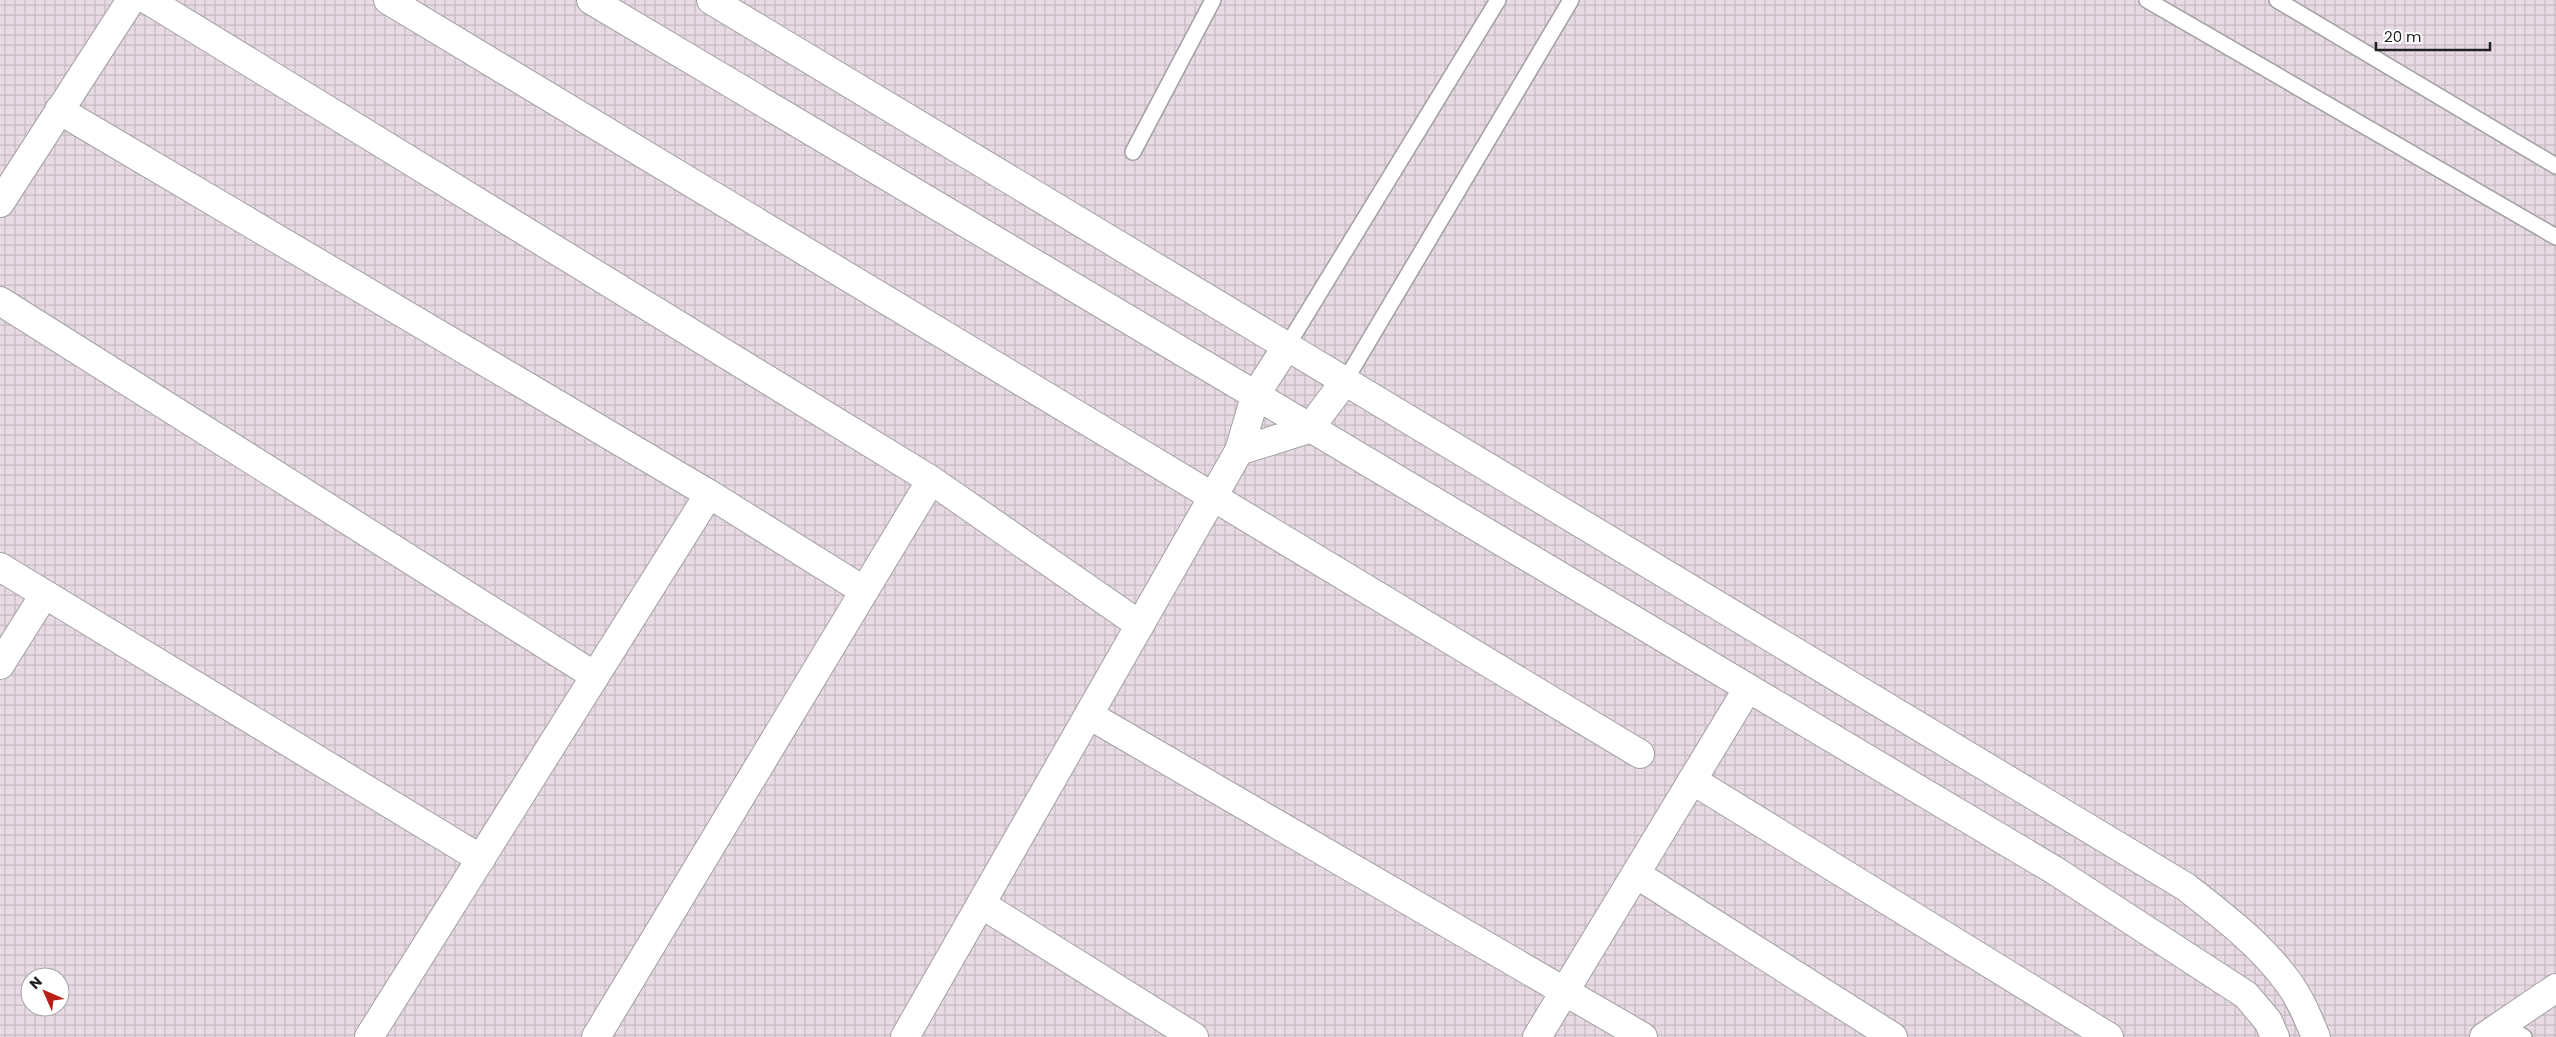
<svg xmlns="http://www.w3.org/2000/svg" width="2556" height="1037" font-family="Poppins,sans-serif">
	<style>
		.industrial { fill: url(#industrial-grid); fill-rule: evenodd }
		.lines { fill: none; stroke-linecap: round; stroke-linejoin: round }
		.lane-casing { stroke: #a1a1a1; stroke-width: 18 }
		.street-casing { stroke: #a1a1a1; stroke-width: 30 }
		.lane { stroke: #fff; stroke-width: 15 }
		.street { stroke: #fff; stroke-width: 28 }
	</style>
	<defs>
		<pattern id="industrial-grid" width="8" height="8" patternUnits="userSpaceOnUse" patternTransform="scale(1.25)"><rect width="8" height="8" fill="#e8dae4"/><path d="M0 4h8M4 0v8" fill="none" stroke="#c7bbc3"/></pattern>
	</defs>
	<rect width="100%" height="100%" fill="#efede7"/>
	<path class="industrial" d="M0 0H2556V1037H0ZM30 977H60V1007H30Z"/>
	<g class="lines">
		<g class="lane-casing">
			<g id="lane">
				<path d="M2147 0 2556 237"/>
				<path d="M2277 0 2556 166"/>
				<path d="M1133 152 1213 0"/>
				<path d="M1287 346 1498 0"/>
				<path d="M1345 381 1571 0"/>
				<path d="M2502 1024 2524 1037"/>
			</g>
		</g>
		<g class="street-casing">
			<g id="street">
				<path d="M148 0 931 480 1140 625"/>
				<path d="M388 0 1640 754"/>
				<path d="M591 0 2054 870 2246 995 2268 1021 2275 1037"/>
				<path d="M711 0 2186 887C2222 915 2261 945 2288 982 2300 998 2308 1018 2316 1037"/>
				<path d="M59 110 709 494 863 590"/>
				<path d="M0 203 131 0"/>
				<path d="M0 301 595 676"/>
				<path d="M1239 451 1309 429 1345 381"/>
				<path d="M0 567 481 859"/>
				<path d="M0 665 44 595"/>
				<path d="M1089 715 1643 1037"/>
				<path d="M1692 780 2109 1037"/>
				<path d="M1636 874 1893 1037"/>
				<path d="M981 904 1194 1037"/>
				<path d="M369 1037 709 494"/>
				<path d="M596 1037 931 480"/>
				<path d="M905 1037 1239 451 1256 394 1287 346"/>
				<path d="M1537 1037 1748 688"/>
				<path d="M2484 1037 2556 988"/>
			</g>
		</g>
		<use href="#lane" class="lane"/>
		<use href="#street" class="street"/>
	</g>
	<g transform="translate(45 992) rotate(315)"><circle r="24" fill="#ffffff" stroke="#a6a6a6"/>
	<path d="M0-4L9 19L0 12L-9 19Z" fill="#ba1f15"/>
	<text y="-8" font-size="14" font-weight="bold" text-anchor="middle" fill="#202020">N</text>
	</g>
	<path d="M2376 42v8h114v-8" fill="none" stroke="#202020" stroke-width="2.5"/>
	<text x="2384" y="42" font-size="15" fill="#202020" stroke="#ffffff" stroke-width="4" paint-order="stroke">20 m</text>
</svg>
